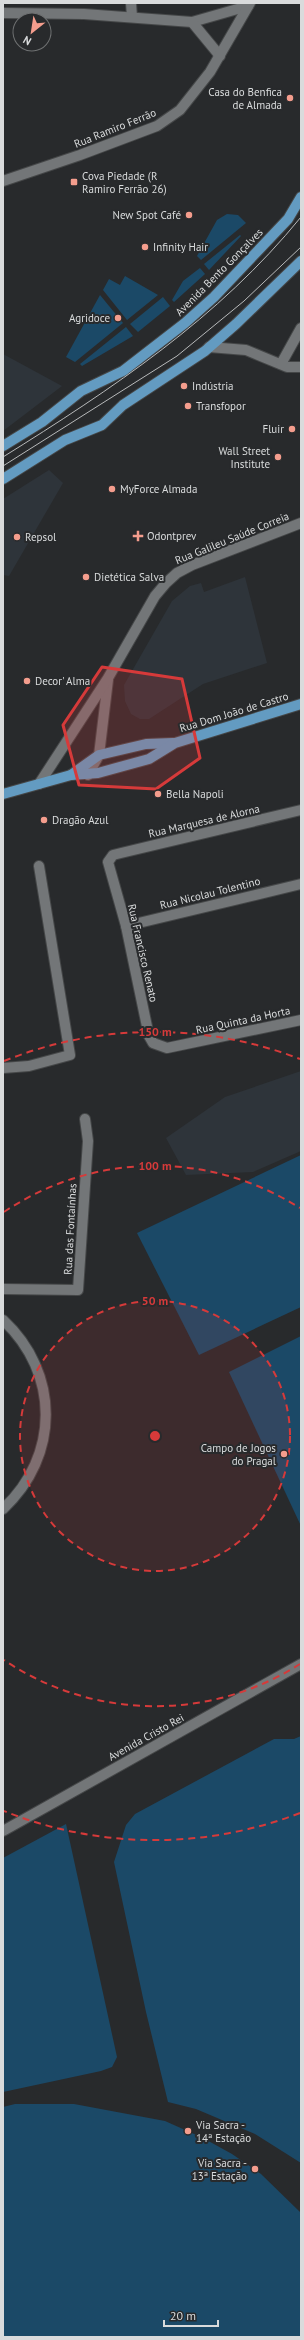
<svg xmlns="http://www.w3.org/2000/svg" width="304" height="2340" font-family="'PT Sans',sans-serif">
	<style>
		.built { fill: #2e343a }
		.green { fill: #1b4967 }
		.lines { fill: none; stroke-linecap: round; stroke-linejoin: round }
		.street-casing { stroke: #454748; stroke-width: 12 }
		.primary-casing { stroke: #454748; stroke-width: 12 }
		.street { stroke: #737678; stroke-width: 10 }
		.primary { stroke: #639bc1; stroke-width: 10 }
		.tram { stroke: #b7b9ba; stroke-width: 1 }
		.marked { fill: #d63a3a; fill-opacity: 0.2; stroke: #d63a3a; stroke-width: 3; stroke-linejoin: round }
		.ring { fill: none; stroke: #d63a3a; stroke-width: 2; stroke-dasharray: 7 5 }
		.poi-dot { fill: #f49d8d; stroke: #282a2c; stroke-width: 1.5 }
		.labels { text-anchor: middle; stroke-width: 4; stroke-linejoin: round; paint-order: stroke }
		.poi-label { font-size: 11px; fill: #d9dbdc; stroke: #282a2c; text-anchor: start }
		.street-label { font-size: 11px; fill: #d9dbdc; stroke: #282a2c }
		.centre { fill: #d63a3a; stroke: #282a2c; stroke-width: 2 }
		.ring-label { font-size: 12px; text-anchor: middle; font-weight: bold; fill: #d63a3a; stroke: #282a2c; stroke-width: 4; stroke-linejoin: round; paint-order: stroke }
	</style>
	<rect width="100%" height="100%" fill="#282a2c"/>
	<g class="built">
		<path d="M3 354 62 386 3 431Z"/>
		<path d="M49 470 63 483 9 576 3 575V499Z"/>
		<path d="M245 577 267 663 203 684 149 719H140L131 714 125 701 124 685 172 601 190 586 201 583 204 592Z"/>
		<path d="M301 1071V1151L253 1172 186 1175 166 1138 225 1097Z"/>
	</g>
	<g class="green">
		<path d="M227 214 238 215 246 223 201 260 197 256 217 220Z"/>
		<path d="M240 235 241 236 209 270 204 264Z"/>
		<path d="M200 268 205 274 174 302 172 300 183 281Z"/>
		<path d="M125 276 158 295 127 320 103 290 109 279 120 285Z"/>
		<path d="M100 295 123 323 75 362 66 357Z"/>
		<path d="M163 297 170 306 138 332 130 324Z"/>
		<path d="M126 327 133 336 82 366 80 364Z"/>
		<path d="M301 1155V1307L199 1355 137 1233Z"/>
		<path d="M301 1336V1526L229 1372Z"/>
		<path d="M301 1736V2163L255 2134 196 2109 168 2102 146 2012 114 1862 126 1825 135 1814 274 1739H294Z"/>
		<path d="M66 1824 117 2057 112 2067 101 2071 3 2092V1858Z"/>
		<path d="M15 2104H74L165 2121 203 2138 232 2154 261 2174 301 2213V2337H3V2107Z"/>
	</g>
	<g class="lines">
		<g class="street-casing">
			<g id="street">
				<path d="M131 3 132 17"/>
				<path d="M3 13 84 14 192 22 248 6"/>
				<path d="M192 22 220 56"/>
				<path d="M3 181 80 155 157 126 180 110 210 72 250 3"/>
				<path d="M209 347 246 350 287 367H301"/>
				<path d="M281 364 301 328"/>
				<path d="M88 775 99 755 108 680"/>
				<path d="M39 784 108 678 155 596 166 583 177 573 192 565 301 523"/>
				<path d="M301 810 121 853 113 855 108 862 126 926 149 1036 153 1043 167 1048 301 1020"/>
				<path d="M126 926 301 884"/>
				<path d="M3 1068 29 1066 70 1055 39 866"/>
				<path d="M3 1289 78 1290 88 1141 85 1119"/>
				<path d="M3 1320C60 1373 60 1456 3 1509"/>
				<path d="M3 1831 301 1664"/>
			</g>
		</g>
		<g class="primary-casing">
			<g id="primary">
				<path d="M3 446 42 422 81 391 123 371 185 323 214 297 288 219 301 197"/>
				<path d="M3 479 65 440 102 425 123 405 205 351 236 324 301 261"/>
				<path d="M71 775 99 755 146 744 173 743"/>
				<path d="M3 794 71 775 98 773 149 759 175 743 301 704"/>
			</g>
		</g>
		<use href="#street" class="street"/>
		<use href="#primary" class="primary"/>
		<g class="tram">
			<path d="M3 457C112 389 219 318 301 217"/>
			<path d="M3 466 177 356 244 301 301 247"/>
		</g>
	</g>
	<path class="marked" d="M102 667 182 679 200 758 156 789 79 785 63 725Z"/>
	<circle cx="155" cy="1436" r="135" fill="#d63a3a" fill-opacity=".12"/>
	<g class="ring">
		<circle cx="155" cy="1436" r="135"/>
		<path d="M300 1664A270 270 0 0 1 4 1660M4 1212A270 270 0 0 1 300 1208"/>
		<path d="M300 1813A404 404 0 0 1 4 1811M4 1061A404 404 0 0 1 300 1059"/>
	</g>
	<g class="poi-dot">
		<circle cx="290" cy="98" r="4"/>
		<rect x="70" y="178" width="8" height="8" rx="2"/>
		<circle cx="189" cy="215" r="4"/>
		<circle cx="145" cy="247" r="4"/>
		<circle cx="118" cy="318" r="4"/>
		<circle cx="184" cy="386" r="4"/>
		<circle cx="188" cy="406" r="4"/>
		<circle cx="292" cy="429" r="4"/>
		<circle cx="278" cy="457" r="4"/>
		<circle cx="112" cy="489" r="4"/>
		<path d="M136 530h4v4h4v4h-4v4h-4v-4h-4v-4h4z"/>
		<circle cx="17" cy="537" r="4"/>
		<circle cx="86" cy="577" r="4"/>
		<circle cx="27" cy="681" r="4"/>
		<circle cx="158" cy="794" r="4"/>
		<circle cx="44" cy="820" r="4"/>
		<circle cx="284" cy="1454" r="4"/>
		<circle cx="188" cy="2131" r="4"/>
		<circle cx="255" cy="2169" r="4"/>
	</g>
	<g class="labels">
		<g class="poi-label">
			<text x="282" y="96" text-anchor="end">Casa do Benfica<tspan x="282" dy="13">de Almada</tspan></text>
			<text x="82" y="180">Cova Piedade (R<tspan x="82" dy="13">Ramiro Ferrão 26)</tspan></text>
			<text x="181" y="219" text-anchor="end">New Spot Café</text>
			<text x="153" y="251">Infinity Hair</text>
			<text x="110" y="322" text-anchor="end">Agridoce</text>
			<text x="192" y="390">Indústria</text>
			<text x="196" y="410">Transfopor</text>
			<text x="284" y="433" text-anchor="end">Fluir</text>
			<text x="270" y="455" text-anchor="end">Wall Street<tspan x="270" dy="13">Institute</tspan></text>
			<text x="120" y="493">MyForce Almada</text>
			<text x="147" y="540">Odontprev</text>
			<text x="25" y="541">Repsol</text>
			<text x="94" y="581">Dietética Salva</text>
			<text x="35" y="685">Decor' Alma</text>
			<text x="166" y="798">Bella Napoli</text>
			<text x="52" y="824">Dragão Azul</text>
			<text x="276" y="1452" text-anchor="end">Campo de Jogos<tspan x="276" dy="13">do Pragal</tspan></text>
			<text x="196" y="2129">Via Sacra -<tspan x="196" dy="13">14ª Estação</tspan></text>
			<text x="247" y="2167" text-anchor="end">Via Sacra -<tspan x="247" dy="13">13ª Estação</tspan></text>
		</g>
		<g class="street-label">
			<text transform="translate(115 128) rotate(-22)" y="4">Rua Ramiro Ferrão</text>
			<text transform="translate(219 272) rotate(-45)" y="4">Avenida Bento Gonçalves</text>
			<text transform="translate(232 538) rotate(-22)" y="4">Rua Galileu Saúde Correia</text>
			<text transform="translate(234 712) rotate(-17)" y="4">Rua Dom João de Castro</text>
			<text transform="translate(204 821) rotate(-13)" y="4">Rua Marquesa de Alorna</text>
			<text transform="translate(210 893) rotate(-14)" y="4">Rua Nicolau Tolentino</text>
			<text transform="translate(143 953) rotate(77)" y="4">Rua Francisco Renato</text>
			<text transform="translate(243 1020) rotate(-12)" y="4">Rua Quinta da Horta</text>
			<text transform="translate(70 1229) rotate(-87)" y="4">Rua das Fontaínhas</text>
			<text transform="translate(146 1737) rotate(-29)" y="4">Avenida Cristo Rei</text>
		</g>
	</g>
	<circle cx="155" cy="1436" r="6" class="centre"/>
	<g class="ring-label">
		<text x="155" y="1036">150 m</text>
		<text x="155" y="1170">100 m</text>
		<text x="155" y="1305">50 m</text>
	</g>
	<rect width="304" height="2340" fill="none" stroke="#d9dbdc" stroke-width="8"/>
	<g transform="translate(32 32) rotate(210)"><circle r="19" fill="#282a2c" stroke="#6f7172"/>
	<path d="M0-3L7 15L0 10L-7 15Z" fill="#f49d8d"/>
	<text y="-6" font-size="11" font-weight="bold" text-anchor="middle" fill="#d9dbdc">N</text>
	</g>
	<path d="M164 2320v6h54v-6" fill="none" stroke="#d9dbdc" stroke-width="2"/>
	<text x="170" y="2320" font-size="12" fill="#d9dbdc" stroke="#282a2c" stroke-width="3" paint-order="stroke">20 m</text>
</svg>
